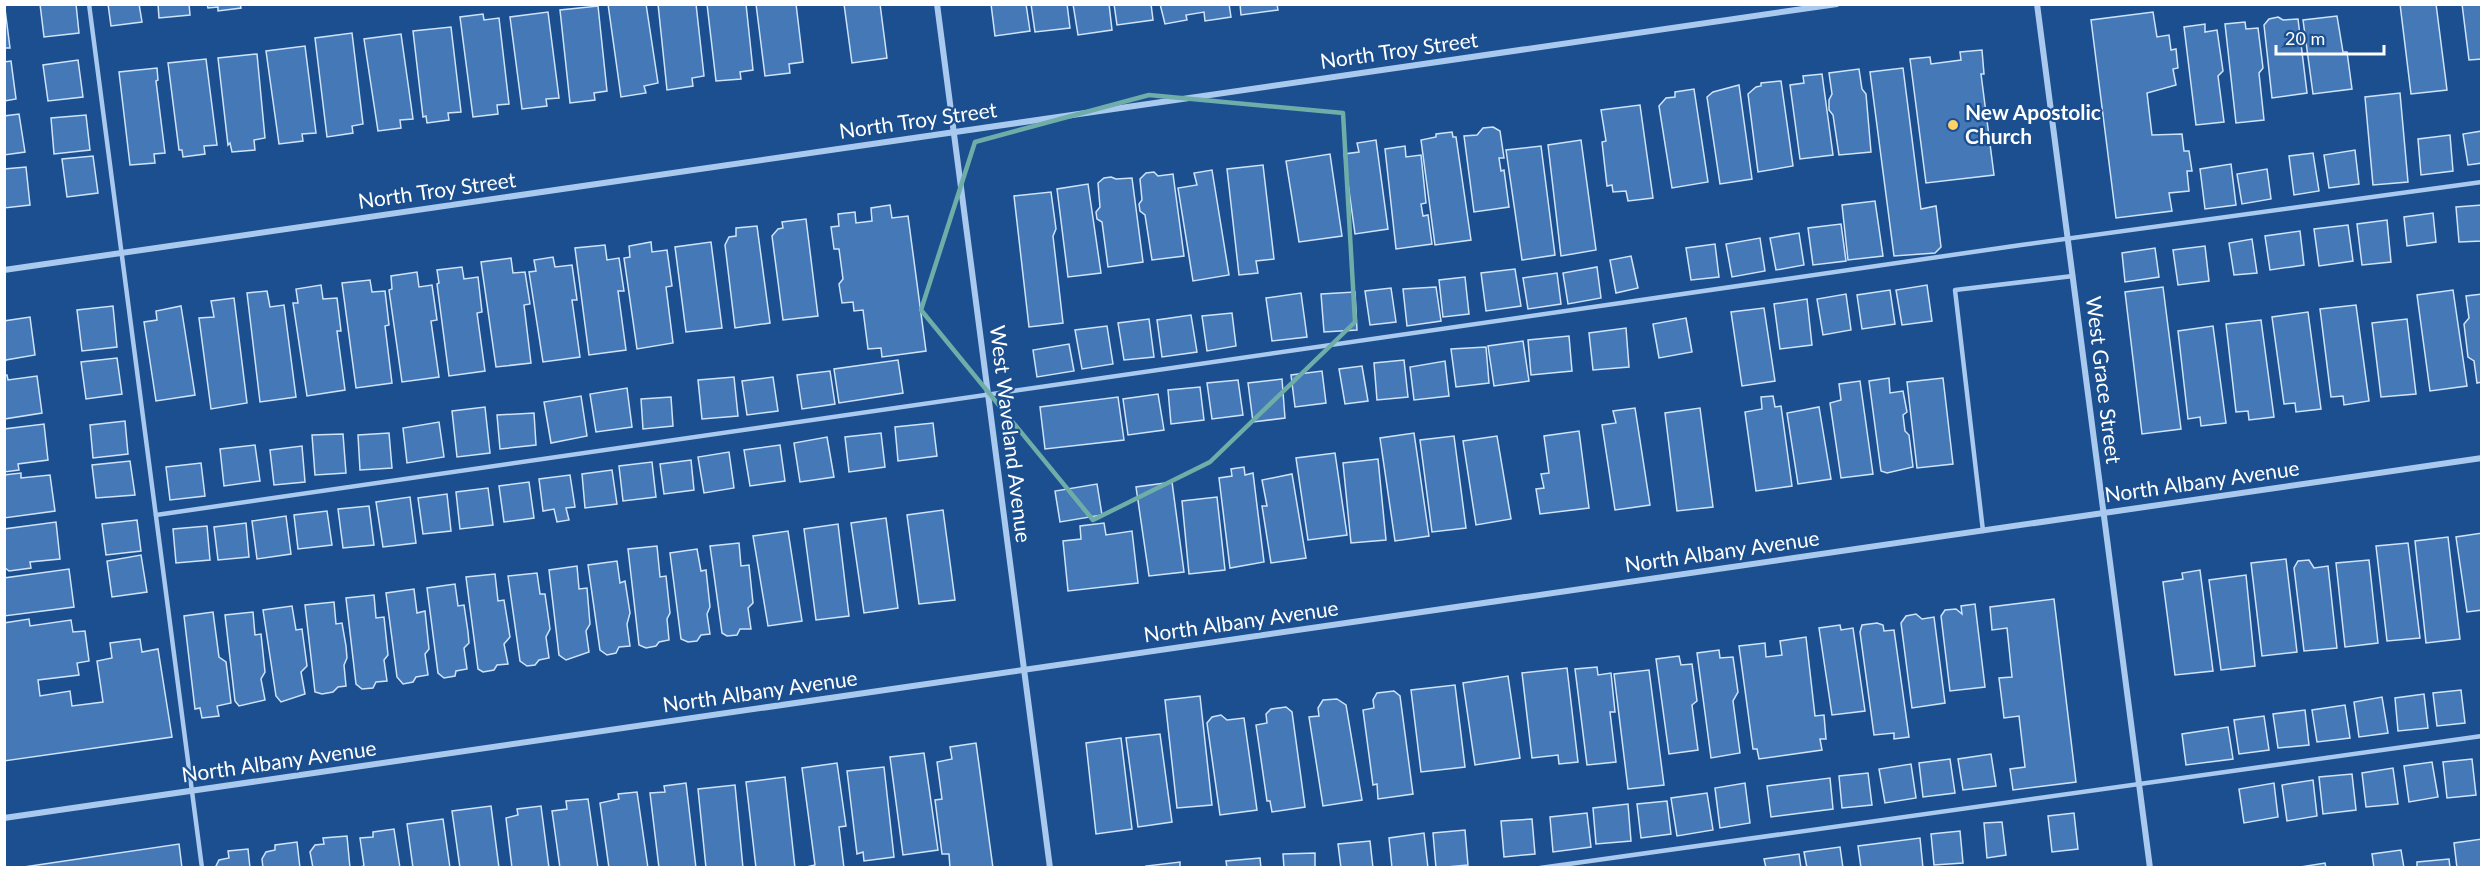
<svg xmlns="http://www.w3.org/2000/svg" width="2486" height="872" font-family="Lato,sans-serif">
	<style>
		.building { fill: #4478b7; stroke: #cfe3fa; stroke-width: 1.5 }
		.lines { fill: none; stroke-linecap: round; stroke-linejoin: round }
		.service { stroke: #a9c9ee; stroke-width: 4.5 }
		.minor { stroke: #a9c9ee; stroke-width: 6 }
		.marked { fill: none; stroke: #6fada8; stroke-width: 4.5; stroke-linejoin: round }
		.poi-dot { fill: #ffd166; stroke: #1b4f8f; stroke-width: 2 }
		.labels { text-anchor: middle; stroke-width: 4.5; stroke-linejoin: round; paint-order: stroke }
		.street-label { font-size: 21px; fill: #fff; stroke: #1b4f8f }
		.poi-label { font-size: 21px; font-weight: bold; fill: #fff; stroke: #1b4f8f; text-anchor: start }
	</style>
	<rect width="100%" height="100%" fill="#1b4f8f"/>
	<g class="building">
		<path d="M40 4H76L79 33 44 37Z"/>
		<path d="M108 4H139L142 22 111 26Z"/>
		<path d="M158 4H189L190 15 159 18Z"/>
		<path d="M207 4H240L241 8 218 11V7L208 8Z"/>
		<path d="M608 4H646L658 83 644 86 646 93 621 97Z"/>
		<path d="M658 4H696L704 76 692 78 693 86 667 90Z"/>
		<path d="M707 4H746L753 70 740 72 741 79 716 81Z"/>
		<path d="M756 4H796L803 62 789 64 790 73 765 76Z"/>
		<path d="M844 4H880L887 58 852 63Z"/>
		<path d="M991 4H1026L1030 31 995 36Z"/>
		<path d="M1031 4H1067L1070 28 1035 32Z"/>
		<path d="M1073 4H1109L1112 30 1078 35Z"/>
		<path d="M1114 4H1151L1153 20 1117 25Z"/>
		<path d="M1160 4H1229L1231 17 1205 21 1204 12 1186 15 1187 20 1165 24Z"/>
		<path d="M1240 4H1277L1278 10 1241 15Z"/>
		<path d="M2400 4H2436L2447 90 2411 94Z"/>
		<path d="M2462 4H2482V59L2469 60Z"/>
		<path d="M598 6 607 91 594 93 595 100 570 103 560 10Z"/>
		<path d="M5 9 10 48H4V9Z"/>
		<path d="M548 12 559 98 546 99 547 106 522 109 510 17Z"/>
		<path d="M2153 12 2157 37 2169 35 2171 50 2176 49 2178 68 2173 69 2176 85 2147 93 2152 135 2182 134 2184 151H2189L2192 171H2187L2189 191 2169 193 2172 211 2116 218 2091 20Z"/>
		<path d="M483 14 484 20 499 18 509 104 497 105 498 114 473 117 460 17Z"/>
		<path d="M2337 16 2343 52H2347L2352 89 2313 94 2303 20Z"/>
		<path d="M2278 17 2283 20 2298 19 2307 93 2272 98 2264 25 2269 19Z"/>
		<path d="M2245 22 2246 29 2258 28 2263 68 2259 73 2264 120 2236 123 2225 24Z"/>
		<path d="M2205 24V32L2217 30 2223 71 2218 76 2224 122 2196 125 2184 27Z"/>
		<path d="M451 27 461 112 448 113 449 120 427 123 426 116 423 117 413 31Z"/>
		<path d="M352 33 363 124 352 126 353 133 327 137 315 38Z"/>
		<path d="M401 34 413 119 400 120 401 128 378 131 364 39Z"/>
		<path d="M305 46 316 133 302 134 303 141 279 144 266 51Z"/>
		<path d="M1982 50 1984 74H1981L1994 175 1926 183 1910 59 1930 57 1931 64 1961 60 1960 52Z"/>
		<path d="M257 54 265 138 254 140 255 150 232 152 230 143 228 145 218 58Z"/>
		<path d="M206 59 217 145 204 146 205 154 183 157 182 150H179L168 63Z"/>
		<path d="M78 60 83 97 48 101 43 65Z"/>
		<path d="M11 61 16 99 4 101V62Z"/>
		<path d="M157 68 158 80 156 81 165 153 154 154 155 163 130 165 119 72Z"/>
		<path d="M1903 68 1921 209 1936 206 1941 247 1935 253 1894 256 1870 72Z"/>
		<path d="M1859 69 1862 89 1866 94 1871 152 1839 155 1833 115 1829 110V100L1832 94 1829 73Z"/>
		<path d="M1822 74 1833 155 1800 159 1790 85 1804 83 1803 76Z"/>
		<path d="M1781 81 1793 166 1758 172 1748 94 1756 87 1761 86V83Z"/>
		<path d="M1739 85 1752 179 1720 184 1707 97 1713 92Z"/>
		<path d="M1694 89 1708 182 1672 188 1659 106 1666 98 1675 97V92Z"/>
		<path d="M2400 93 2408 182 2373 185 2365 97Z"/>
		<path d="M1640 105 1653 198 1628 201 1626 191 1613 192 1612 185 1607 186 1602 142 1606 141 1601 110Z"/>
		<path d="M19 114 25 152 4 155V116Z"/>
		<path d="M86 115 90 150 54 154 51 118Z"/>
		<path d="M1493 127 1500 131 1504 158H1499L1501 171 1504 170 1509 207 1474 212 1464 136 1477 135 1483 128Z"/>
		<path d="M2482 131V163L2468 165 2463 134Z"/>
		<path d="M1452 132 1453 137H1456L1471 240 1435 245 1421 140 1436 137V134Z"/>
		<path d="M2450 135 2453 171 2421 175 2418 139Z"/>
		<path d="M1376 140 1388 229 1355 234 1344 154 1359 152 1357 143Z"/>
		<path d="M1581 140 1596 250 1561 256 1548 145Z"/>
		<path d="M1405 146 1406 157 1421 155 1426 203 1421 204 1423 216 1428 215 1432 244 1396 249 1385 149Z"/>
		<path d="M1541 146 1555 255 1522 260 1506 150Z"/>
		<path d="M2355 150 2359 184 2329 188 2324 155Z"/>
		<path d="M2313 153 2319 191 2294 195 2289 156Z"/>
		<path d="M1330 154 1342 236 1299 242 1286 161Z"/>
		<path d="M93 156 98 193 67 197 62 159Z"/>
		<path d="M2231 164 2236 205 2205 209 2200 169Z"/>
		<path d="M1263 165 1274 259 1256 261 1258 273 1239 275 1227 169Z"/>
		<path d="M26 167 30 205 4 208V169Z"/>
		<path d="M2267 169 2271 199 2242 204 2237 174Z"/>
		<path d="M1212 170 1229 275 1193 281 1178 188 1197 185 1194 173Z"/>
		<path d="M1154 172 1158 176 1173 174 1184 256 1152 260 1145 215 1140 211 1139 204 1142 200 1140 179 1146 173Z"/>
		<path d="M1111 177 1116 179 1132 178 1143 262 1108 267 1102 222 1097 219 1096 212 1100 207 1098 183 1104 178Z"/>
		<path d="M1088 184 1101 273 1068 277 1057 189Z"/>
		<path d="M1051 192 1056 229 1053 236 1063 323 1029 327 1014 196Z"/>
		<path d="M1875 201 1883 256 1848 260 1842 205Z"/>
		<path d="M890 205 892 218 908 216 926 351 882 357 881 348 868 349 863 310 854 311 853 302 842 303 839 284 843 279 839 249H834L831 227 839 226 838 214 855 212 856 223 872 221 871 208Z"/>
		<path d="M2482 205V241L2459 242 2456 207Z"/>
		<path d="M2433 213 2436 242 2407 246 2404 217Z"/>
		<path d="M806 219 818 316 783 320 772 236 778 229 783 228 782 222Z"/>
		<path d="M2387 220 2391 262 2362 265 2357 224Z"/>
		<path d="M1841 224 1846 261 1813 265 1808 228Z"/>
		<path d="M2348 225 2353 261 2319 266 2314 229Z"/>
		<path d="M757 226 770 323 735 328 725 245 729 237 736 236V228Z"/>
		<path d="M2300 231 2304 265 2270 270 2265 236Z"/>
		<path d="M1799 233 1804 265 1776 270 1770 238Z"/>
		<path d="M1760 238 1765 271 1732 277 1726 244Z"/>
		<path d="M2252 239 2257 273 2234 275 2229 243Z"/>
		<path d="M651 242 652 252 667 250 672 286 666 287 673 343 637 349 624 258 630 257 629 246Z"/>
		<path d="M711 242 722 328 686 332 675 247Z"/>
		<path d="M1715 244 1719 277 1691 280 1686 248Z"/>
		<path d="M605 245 607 260 619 258 624 291H618L626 350 589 355 575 248Z"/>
		<path d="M2205 246 2209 281 2178 285 2173 250Z"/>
		<path d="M2155 248 2159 277 2125 282 2122 253Z"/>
		<path d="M1631 256 1638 288 1616 293 1610 260Z"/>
		<path d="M553 257 555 267 572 265 577 300H572L580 357 543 362 529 272 536 271 534 260Z"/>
		<path d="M511 258 513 273 525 272 530 304 524 305 531 363 496 367 481 262Z"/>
		<path d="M462 267 464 279 478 277 482 312 477 313 485 371 449 376 437 284 439 283 437 270Z"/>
		<path d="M1597 267 1601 298 1568 304 1563 273Z"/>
		<path d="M1515 269 1521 306 1486 311 1481 273Z"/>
		<path d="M417 272 419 287 432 285 437 320 431 321 439 377 402 382 389 290 392 289 391 276Z"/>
		<path d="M1557 273 1561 304 1528 309 1523 278Z"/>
		<path d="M1465 277 1469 314 1443 317 1439 280Z"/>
		<path d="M370 280 372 292 385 291 389 325 385 326 392 383 356 388 342 283Z"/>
		<path d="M321 285 323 299 337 298 341 331H337L345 390 307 396 293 303H298L296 289Z"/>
		<path d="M1927 285 1932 321 1902 325 1896 290Z"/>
		<path d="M1436 287 1441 321 1407 326 1403 289Z"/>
		<path d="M2163 287 2181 429 2142 434 2125 292Z"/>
		<path d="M1391 288 1396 322 1370 325 1365 291Z"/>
		<path d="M1890 290 1895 324 1862 329 1857 295Z"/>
		<path d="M2453 290 2467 386 2430 391 2417 295Z"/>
		<path d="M267 291 270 307 284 305 296 397 260 402 247 293Z"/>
		<path d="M1355 292 1357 330 1324 332 1321 294Z"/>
		<path d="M1301 293 1307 337 1272 341 1266 298Z"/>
		<path d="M1846 294 1851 330 1823 335 1817 299Z"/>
		<path d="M2482 294V382L2477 383 2474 361 2468 357 2464 324 2469 318 2466 296Z"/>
		<path d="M234 298 247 403 211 409 199 318 214 317 211 301Z"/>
		<path d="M1807 299 1812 345 1780 349 1774 304Z"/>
		<path d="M2356 305 2369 401 2344 405 2343 396 2331 397 2320 309Z"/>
		<path d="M113 306 117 347 82 351 77 310Z"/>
		<path d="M181 306 195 395 156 401 144 322 157 320 156 311Z"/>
		<path d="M1764 308 1775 381 1742 386 1731 312Z"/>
		<path d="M2308 312 2321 409 2296 412 2295 403 2284 404 2272 317Z"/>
		<path d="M1232 313 1236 346 1207 351 1202 316Z"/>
		<path d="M1191 315 1197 352 1162 357 1157 320Z"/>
		<path d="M30 317 35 355 6 360 4 365V321Z"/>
		<path d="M1686 318 1692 352 1659 358 1653 324Z"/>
		<path d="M1149 319 1154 357 1124 360 1118 323Z"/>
		<path d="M2407 319 2416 394 2381 397 2372 323Z"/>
		<path d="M2261 320 2274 417 2249 420 2248 411 2236 412 2226 324Z"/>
		<path d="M1107 326 1113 364 1082 369 1075 330Z"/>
		<path d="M2213 326 2226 423 2201 426 2200 417 2188 419 2178 331Z"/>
		<path d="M1626 328 1629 367 1593 370 1589 333Z"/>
		<path d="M1569 336 1572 371 1531 375 1528 340Z"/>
		<path d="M1523 341 1529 381 1494 386 1488 346Z"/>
		<path d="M1069 344 1074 371 1037 377 1033 350Z"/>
		<path d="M1486 347 1489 383 1456 387 1451 349Z"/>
		<path d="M117 358 122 394 86 399 81 362Z"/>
		<path d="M898 360 903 393 839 403 834 369Z"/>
		<path d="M1404 360 1408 397 1377 400 1374 363Z"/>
		<path d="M1445 361 1449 396 1414 400 1410 367Z"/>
		<path d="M1362 366 1368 401 1345 404 1339 369Z"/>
		<path d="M830 371 835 404 802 409 797 375Z"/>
		<path d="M1322 371 1326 403 1295 407 1291 375Z"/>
		<path d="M4 375H7L8 380 37 376 42 413 4 419Z"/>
		<path d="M734 377 738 416 702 419 698 380Z"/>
		<path d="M773 377 778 411 747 415 742 381Z"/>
		<path d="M1889 378 1890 393 1903 391 1907 412 1903 415 1905 431 1909 435 1913 467 1887 473 1881 471 1869 381Z"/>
		<path d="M1943 378 1953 464 1917 468 1907 382Z"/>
		<path d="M1282 379 1285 418 1253 422 1248 383Z"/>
		<path d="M1238 380 1243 415 1212 419 1207 383Z"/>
		<path d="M1860 381 1873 474 1841 478 1830 403 1841 400 1839 384Z"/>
		<path d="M1200 387 1204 420 1171 424 1168 390Z"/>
		<path d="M627 388 632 427 596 432 590 394Z"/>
		<path d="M1158 394 1164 430 1128 435 1123 399Z"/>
		<path d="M581 396 587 436 551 443 544 402Z"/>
		<path d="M1773 396 1775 407 1781 406 1792 486 1756 491 1745 412 1762 409 1761 397Z"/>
		<path d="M671 397 673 426 643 429 641 399Z"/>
		<path d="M1118 397 1124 440 1045 449 1040 407Z"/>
		<path d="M485 407 490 453 457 457 452 411Z"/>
		<path d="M1819 407 1831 479 1798 484 1787 413Z"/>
		<path d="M1635 408 1650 505 1615 510 1602 425 1616 423 1613 411Z"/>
		<path d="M1700 408 1713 507 1677 511 1665 413Z"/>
		<path d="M534 413 536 445 500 449 497 415Z"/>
		<path d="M125 421 128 454 93 458 90 425Z"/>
		<path d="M439 422 444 457 407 463 403 428Z"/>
		<path d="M933 423 937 456 898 461 895 427Z"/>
		<path d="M44 424 48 460 18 464 19 470 4 472V429Z"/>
		<path d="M1579 431 1589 508 1540 514 1536 489 1544 488 1541 474 1549 473 1544 436Z"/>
		<path d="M389 433 392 468 360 470 358 435Z"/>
		<path d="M881 433 885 467 849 472 845 437Z"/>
		<path d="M1414 433 1429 536 1395 541 1380 438Z"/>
		<path d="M343 434 346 473 315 475 312 435Z"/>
		<path d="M1454 436 1466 528 1432 532 1420 440Z"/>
		<path d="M1497 436 1511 519 1476 525 1463 441Z"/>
		<path d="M827 437 834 477 800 482 794 443Z"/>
		<path d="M255 445 260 481 224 486 220 449Z"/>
		<path d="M780 445 785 481 750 486 744 450Z"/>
		<path d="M302 446 305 482 274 485 270 450Z"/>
		<path d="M729 452 734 488 704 493 698 457Z"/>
		<path d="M1335 453 1347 535 1308 540 1296 458Z"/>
		<path d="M1378 459 1386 540 1351 543 1343 463Z"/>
		<path d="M691 460 694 490 664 494 660 464Z"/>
		<path d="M130 461 135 495 96 498 92 465Z"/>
		<path d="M652 462 656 497 623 501 619 466Z"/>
		<path d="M201 463 205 496 170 500 166 467Z"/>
		<path d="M1244 467 1245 475 1253 473 1264 562 1230 568 1219 478 1232 476 1231 469Z"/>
		<path d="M612 470 617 504 585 508 582 474Z"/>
		<path d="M21 473V478L50 475 55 511 4 518V475Z"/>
		<path d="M1292 474 1306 558 1271 563 1262 506H1267L1262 480Z"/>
		<path d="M570 475 575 507 566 508 569 520 557 522 554 509 543 511 539 479Z"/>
		<path d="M529 482 534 518 504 522 499 486Z"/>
		<path d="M1172 482 1184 572 1149 576 1136 487Z"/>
		<path d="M1097 484 1102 515 1060 522 1055 491Z"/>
		<path d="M488 488 493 525 460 529 456 492Z"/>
		<path d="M447 494 451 531 423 534 418 498Z"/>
		<path d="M410 497 416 543 383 547 376 502Z"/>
		<path d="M1217 497 1225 570 1189 574 1182 501Z"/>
		<path d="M369 506 374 545 343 548 338 509Z"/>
		<path d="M943 510 955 600 919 604 907 515Z"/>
		<path d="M327 511 332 545 298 549 294 515Z"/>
		<path d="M286 516 291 554 257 559 252 521Z"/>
		<path d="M886 518 898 608 864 613 851 523Z"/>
		<path d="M137 520 141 551 106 555 102 524Z"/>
		<path d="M56 522 60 559 30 562 31 568 9 571 4 567V529Z"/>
		<path d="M246 523 249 557 218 560 214 527Z"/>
		<path d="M1104 523 1106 535 1132 531 1138 583 1068 591 1063 541 1081 539 1080 526Z"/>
		<path d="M838 524 849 616 816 620 804 529Z"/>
		<path d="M207 526 210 560 176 563 173 529Z"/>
		<path d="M788 531 802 621 768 626 753 536Z"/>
		<path d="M2482 533V610L2467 612 2456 537Z"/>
		<path d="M2448 537 2460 639 2426 643 2415 541Z"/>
		<path d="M739 543 741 566 749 565 753 603 748 608 751 629H740L737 635 727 636 722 633 710 546Z"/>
		<path d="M2408 543 2420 638 2387 641 2376 546Z"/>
		<path d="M657 546 660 577 666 576 670 613 667 619 669 640 659 642 656 646 646 648 639 645 628 549Z"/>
		<path d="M697 549 701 571 706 570 710 607 707 614 710 634 701 635 697 641 688 642 681 639 670 553Z"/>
		<path d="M141 555 147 592 112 597 107 561Z"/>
		<path d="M2286 559 2297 652 2262 656 2251 563Z"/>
		<path d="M2309 560 2314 568 2328 566 2337 648 2304 651 2294 568 2298 561Z"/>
		<path d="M2369 560 2378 643 2345 647 2336 563Z"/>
		<path d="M617 561 620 583 625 581 630 613 627 624 630 646 619 647 616 653 607 655 600 650 588 565Z"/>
		<path d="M577 566 579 589 587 588 590 624 586 631 589 652 566 660 559 655 549 570Z"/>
		<path d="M69 569 74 607 4 616V578Z"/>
		<path d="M2200 570 2213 671 2175 675 2163 582 2183 579 2182 573Z"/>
		<path d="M537 573 540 594H545L550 629 546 637 549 658 539 660 535 665 527 666 520 661 508 576Z"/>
		<path d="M495 574 498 601 504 600 510 637 504 644 508 664 497 665 494 670 483 672 478 669 466 577Z"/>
		<path d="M2246 575 2255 666 2221 670 2209 580Z"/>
		<path d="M455 584 458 606 464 605 468 632 469 643 464 648 467 669 456 671 455 676 444 678 438 673 427 588Z"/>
		<path d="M414 589 417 613 425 611 429 649 425 654 428 675 416 677 413 682 403 684 397 677 386 593Z"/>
		<path d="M374 595 376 618 384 617 388 655 384 660 387 681 376 682 373 688 362 689 356 684 346 598Z"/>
		<path d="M2054 599 2076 782 2013 790 2010 769 2025 767 2019 716 2004 718 1999 678 2012 677 2007 628 1992 630 1990 607Z"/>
		<path d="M334 602 336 624 342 623 346 646 347 658 344 665 346 686 338 687 333 692 322 694 315 692 305 605Z"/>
		<path d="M1975 604 1985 687 1950 691 1941 616 1945 610 1956 609 1962 614 1961 606Z"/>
		<path d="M292 606 296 630 302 629 307 666 301 672 305 694 281 702 276 696 263 610Z"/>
		<path d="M213 612 219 657 226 662 231 703 217 706 219 716 202 718 200 708 195 709 184 616Z"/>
		<path d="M253 612 255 635 261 634 265 672 261 679 265 700 239 706 235 701 225 615Z"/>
		<path d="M1916 614 1922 619 1934 617 1945 703 1912 708 1901 623 1906 616Z"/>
		<path d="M29 619 30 626 71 620 73 632 85 631 89 661 77 663 79 675 38 680 40 696 70 691 72 706 103 702 97 661 112 658 110 643 140 639 142 652 158 649 172 737 4 761V623Z"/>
		<path d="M1877 623 1883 625 1884 631 1894 630 1909 737 1894 739V733L1874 735 1860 632 1862 625Z"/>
		<path d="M1840 625 1841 630 1853 628 1865 711 1832 715 1819 628Z"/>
		<path d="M1806 637 1815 716 1824 715 1826 739H1820L1822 750 1759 759 1757 749H1753L1739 646 1765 643 1766 657 1782 655 1780 641Z"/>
		<path d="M1719 650 1720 658 1733 657 1738 692 1733 701 1740 753 1711 758 1697 653Z"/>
		<path d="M1679 656 1681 665 1692 664 1697 701 1692 705 1698 750 1669 754 1656 659Z"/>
		<path d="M1597 667 1598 675 1611 673 1615 712H1610L1616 762 1587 765 1575 669Z"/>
		<path d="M1567 668 1578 762 1559 764 1558 755 1532 758 1522 673Z"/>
		<path d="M1649 670 1664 785 1628 789 1614 674Z"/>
		<path d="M1508 676 1520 758 1475 765 1463 683Z"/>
		<path d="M1455 685 1465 767 1421 772 1411 690Z"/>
		<path d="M2461 690 2465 723 2437 726 2433 693Z"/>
		<path d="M1394 691 1400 696 1413 794 1378 799 1377 784 1373 785 1363 710 1374 708 1373 700 1377 693Z"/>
		<path d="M2424 694 2428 728 2398 731 2395 698Z"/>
		<path d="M1200 696 1212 805 1177 808 1165 700Z"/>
		<path d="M2382 697 2388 733 2359 737 2354 702Z"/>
		<path d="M1337 699 1346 705 1362 800 1323 806 1309 717 1319 716 1318 708 1323 700Z"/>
		<path d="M2345 705 2350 738 2317 742 2312 710Z"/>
		<path d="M1286 707 1292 712 1305 807 1272 812 1270 801H1267L1256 725 1267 723 1266 714 1271 709Z"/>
		<path d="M2305 710 2309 745 2278 748 2273 714Z"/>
		<path d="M1221 715 1227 720 1244 718 1257 810 1220 815 1207 723 1212 717Z"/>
		<path d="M2264 716 2269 750 2239 754 2234 720Z"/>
		<path d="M2228 727 2233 759 2186 765 2182 734Z"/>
		<path d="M1160 734 1172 822 1138 827 1126 738Z"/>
		<path d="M1121 738 1132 829 1096 834 1086 743Z"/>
		<path d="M976 743 993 868H950L949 854H942L935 800 942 799 937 762 952 759 950 747Z"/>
		<path d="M924 753 938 850 903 855 890 757Z"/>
		<path d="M1991 754 1996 786 1963 790 1958 759Z"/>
		<path d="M1950 759 1955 793 1923 797 1919 763Z"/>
		<path d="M2472 759 2476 795 2447 798 2443 762Z"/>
		<path d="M2432 762 2438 797 2409 802 2404 766Z"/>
		<path d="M837 763 846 826 839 827 844 868H802L815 865 802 768Z"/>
		<path d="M1911 764 1916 798 1885 803 1879 769Z"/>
		<path d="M884 767 894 857 864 861 863 852 857 854 847 771Z"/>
		<path d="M2393 768 2398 804 2366 807 2362 773Z"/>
		<path d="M1868 773 1872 805 1842 808 1839 776Z"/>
		<path d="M2352 774 2356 810 2323 814 2319 777Z"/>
		<path d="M785 777 795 868H756L746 782Z"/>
		<path d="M1830 778 1833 809 1771 817 1767 786Z"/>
		<path d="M2313 780 2317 816 2287 821 2282 785Z"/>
		<path d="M686 783 696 868H659L650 793 665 792 664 786Z"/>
		<path d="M1745 783 1750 823 1720 828 1715 788Z"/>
		<path d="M2274 783 2278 817 2244 823 2239 789Z"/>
		<path d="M735 785 743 868H706L698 789Z"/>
		<path d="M637 792 648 868H609L600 803 619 799 618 794Z"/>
		<path d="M1707 793 1713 830 1677 836 1671 798Z"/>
		<path d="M588 799 598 868H560L552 811 567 809 566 801Z"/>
		<path d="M1667 801 1671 834 1641 838 1637 804Z"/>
		<path d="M1628 804 1631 841 1596 844 1593 808Z"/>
		<path d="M491 806 499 868H460L452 811Z"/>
		<path d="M541 806 549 868H512L506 818 518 815 517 809Z"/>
		<path d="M1587 813 1591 847 1553 852 1550 817Z"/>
		<path d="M2074 813 2078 849 2052 852 2048 816Z"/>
		<path d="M443 819 450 868H413L407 824Z"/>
		<path d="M1532 819 1535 854 1504 857 1501 821Z"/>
		<path d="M2002 822 2006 855 1987 858 1984 823Z"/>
		<path d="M394 829 400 868H356L364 866 360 838 373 837V832Z"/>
		<path d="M1465 830 1468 865 1436 868 1433 833Z"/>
		<path d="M1960 831 1963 863 1934 865 1931 834Z"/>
		<path d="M1424 833 1428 868H1392L1389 838Z"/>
		<path d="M347 836 350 868H313L310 852 315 845 324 844 323 838Z"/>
		<path d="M1920 838 1923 868H1861L1858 846Z"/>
		<path d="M2482 839V868H2457L2454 843Z"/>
		<path d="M1370 841 1373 868H1341L1338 844Z"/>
		<path d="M297 842 300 868H263L262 859 266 852 275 850V845Z"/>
		<path d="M179 844 182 868H17Z"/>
		<path d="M1840 847 1843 868H1807L1804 852Z"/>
		<path d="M248 849 250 868H215L219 860 229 858 228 851Z"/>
		<path d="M2401 850 2404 868H2374L2372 854Z"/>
		<path d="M1315 853V868H1284L1283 854Z"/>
		<path d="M1799 854 1801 868H1766L1764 859Z"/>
		<path d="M1260 858 1261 868H1227L1226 861Z"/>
		<path d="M2449 859 2450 868H2417V862Z"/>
		<path d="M1180 862V868H1147L1146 866Z"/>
		<path d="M2325 863 2326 868H2294Z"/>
	</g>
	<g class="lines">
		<g class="service">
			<path d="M89 4 202 868"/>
			<path d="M156 515 2021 245 2482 182"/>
			<path d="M1983 531 1955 290 2073 276"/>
			<path d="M1540 868 2482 736"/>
		</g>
		<g class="minor">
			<path d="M937 4 1050 868"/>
			<path d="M2037 4 2150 868"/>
			<path d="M4 270 1837 4"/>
			<path d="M4 818 2482 458"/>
		</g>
	</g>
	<path class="marked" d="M1149 95 1343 113 1355 322 1210 462 1093 520 921 310 975 142Z"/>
	<circle class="poi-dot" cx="1953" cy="125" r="6"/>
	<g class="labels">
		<g class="street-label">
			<text transform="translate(1399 51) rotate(-8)" y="7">North Troy Street</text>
			<text transform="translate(918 121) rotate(-8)" y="7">North Troy Street</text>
			<text transform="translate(437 191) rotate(-8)" y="7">North Troy Street</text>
			<text transform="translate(2103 380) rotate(83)" y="7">West Grace Street</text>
			<text transform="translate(1010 434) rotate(83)" y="7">West Waveland Avenue</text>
			<text transform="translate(2202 482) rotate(-8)" y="7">North Albany Avenue</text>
			<text transform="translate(1722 552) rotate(-8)" y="7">North Albany Avenue</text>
			<text transform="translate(1241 622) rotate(-8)" y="7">North Albany Avenue</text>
			<text transform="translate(760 692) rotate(-8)" y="7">North Albany Avenue</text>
			<text transform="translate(279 762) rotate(-8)" y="7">North Albany Avenue</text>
		</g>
		<g class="poi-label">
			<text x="1965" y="120">New Apostolic<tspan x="1965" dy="24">Church</tspan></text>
		</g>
	</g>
	<rect width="2486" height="872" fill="none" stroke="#ffffff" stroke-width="12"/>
	<path d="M2276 45v9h108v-9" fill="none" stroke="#ffffff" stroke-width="3"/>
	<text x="2285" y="45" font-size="18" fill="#ffffff" stroke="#1b4f8f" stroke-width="4.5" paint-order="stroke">20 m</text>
</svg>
